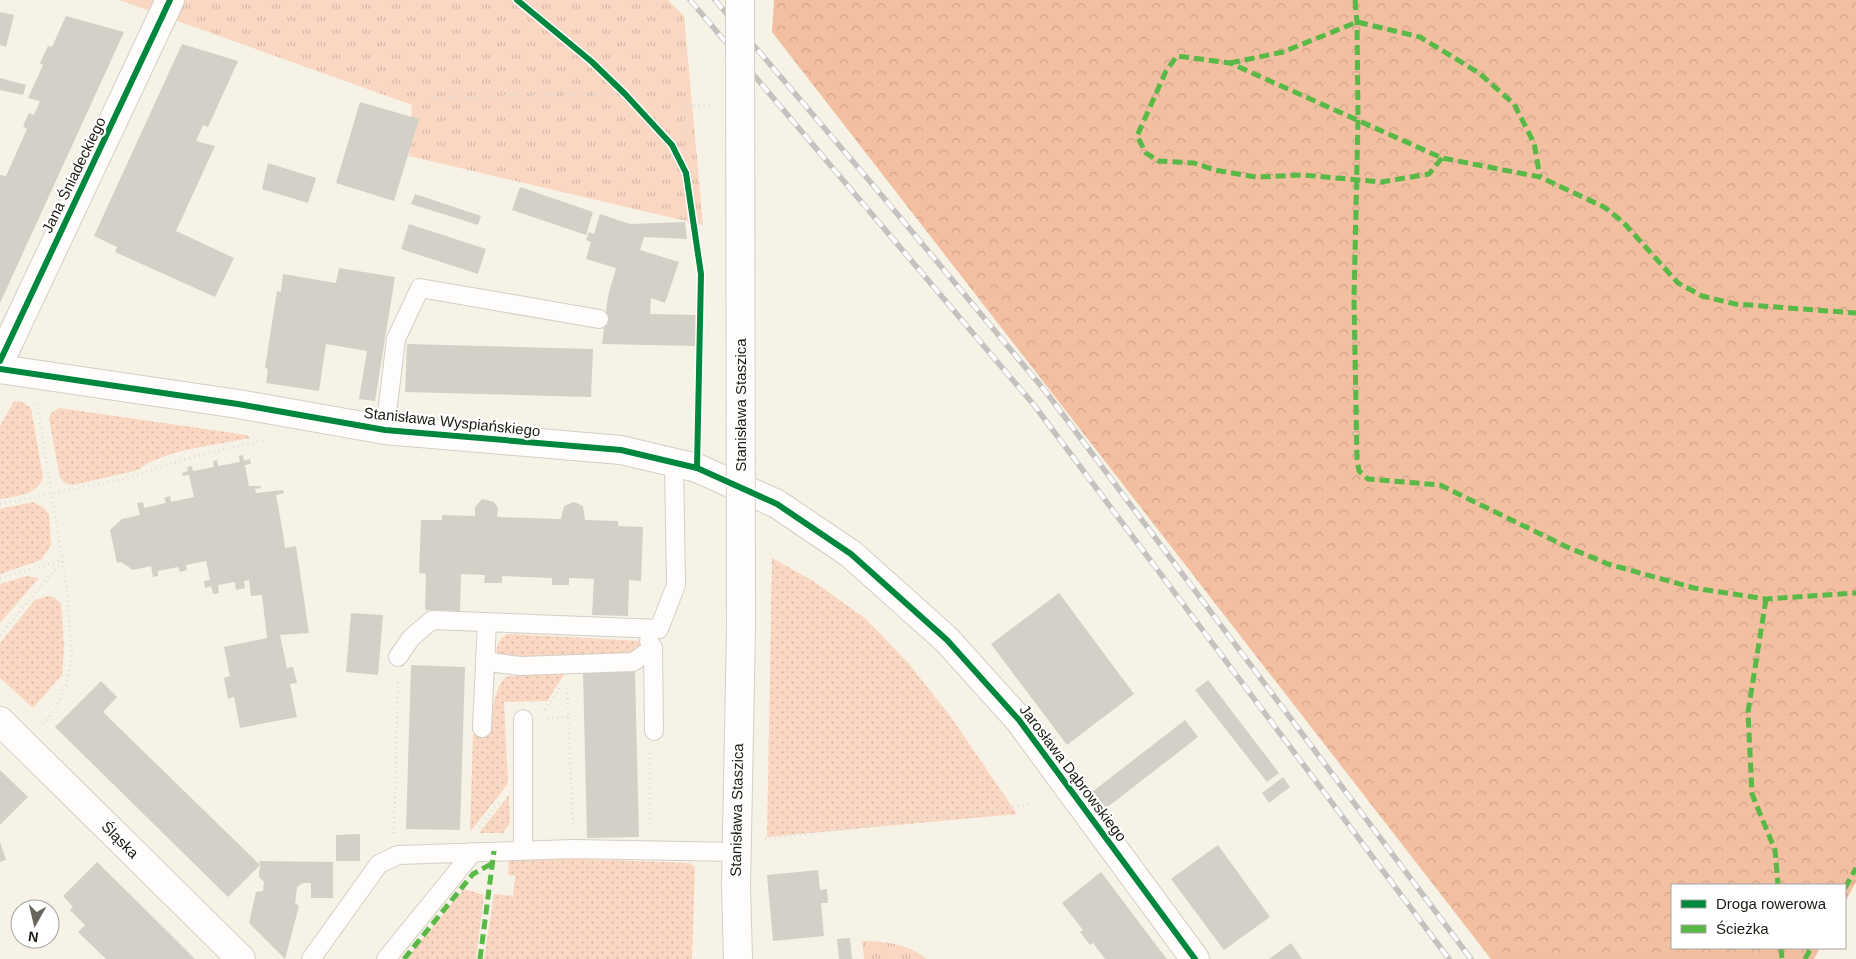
<svg xmlns="http://www.w3.org/2000/svg" width="1856" height="959" font-family="Arial,sans-serif">
	<style>
		.grass { fill: url(#grass-dots) }
		.forest { fill: url(#forest-crowns) }
		.park { fill: url(#park-tufts) }
		.building { fill: #d2d0c7 }
		.lines { fill: none; stroke-linecap: round; stroke-linejoin: round }
		.service-casing { stroke: #d3cfc6; stroke-width: 20 }
		.minor-casing { stroke: #d3cfc6; stroke-width: 30 }
		.tertiary-casing { stroke: #d3cfc6; stroke-width: 30 }
		.secondary-casing { stroke: #d3cfc6; stroke-width: 30 }
		.path { stroke: #dfdeda; stroke-width: 3; stroke-dasharray: 1 4; stroke-linecap: butt }
		.service { stroke: #fefdfb; stroke-width: 18 }
		.minor { stroke: #fefdfb; stroke-width: 28 }
		.tertiary { stroke: #fefdfb; stroke-width: 28 }
		.secondary { stroke: #fefdfb; stroke-width: 28 }
		.rail-casing { stroke: #c3c2bf; stroke-width: 5.5 }
		.rail { stroke: #fff; stroke-width: 4; stroke-dasharray: 11; stroke-linecap: butt }
		.secondary-bridge-casing { stroke: #d3cfc6; stroke-width: 30; stroke-linecap: butt }
		.secondary-bridge { stroke: #fefdfb; stroke-width: 28 }
		.quiet { stroke: #58b947; stroke-width: 5; stroke-dasharray: 10 5; stroke-linecap: butt }
		.cycleway-casing { stroke: #fff; stroke-width: 9 }
		.cycleway { stroke: #00873e; stroke-width: 6 }
		.labels { text-anchor: middle; stroke-width: 4.5; stroke-linejoin: round; paint-order: stroke }
		.street-label { font-size: 15px; fill: #1c1912; stroke: #fff }
	</style>
	<defs>
		<pattern id="grass-dots" width="8" height="8" patternUnits="userSpaceOnUse" patternTransform="scale(1.25)"><rect width="8" height="8" fill="#fad7c2"/><path d="M2 2h.1M6 6h.1" fill="none" stroke="#d6b8a6" stroke-width="1.8" stroke-linecap="round"/></pattern>
		<pattern id="forest-crowns" width="20" height="18" patternUnits="userSpaceOnUse" patternTransform="scale(1.25)"><rect width="20" height="18" fill="#f3bfa1"/><path d="M2 6a3 3 0 1 1 6 0M12 15a3 3 0 1 1 6 0" fill="none" stroke="#d0a48a"/></pattern>
		<pattern id="park-tufts" width="24" height="20" patternUnits="userSpaceOnUse" patternTransform="scale(1.25)"><rect width="24" height="20" fill="#fad7c2"/><path d="M3 7l-1-3M5 7V3M7 7l1-3M15 17l-1-3M17 17v-4M19 17l1-3" fill="none" stroke="#d6b8a6"/></pattern>
	</defs>
	<rect width="100%" height="100%" fill="#f7f2e6"/>
	<g class="grass">
		<path d="M14 401 22 402 31 408 43 477C38 495 17 496 0 499V426Z"/>
		<path d="M60 408 247 435 250 438C218 445 163 449 138 470L73 485 65 483 60 478 49 419 51 413Z"/>
		<path d="M33 502 44 508 49 514 51 545 41 560 0 574V509Z"/>
		<path d="M772 558 813 581 866 619 909 664 951 717 1017 814 767 837Z"/>
		<path d="M27 576 38 578 37 580 0 623V584Z"/>
		<path d="M48 596 55 598 61 604 64 647 62 675 33 708 0 678V643L35 600Z"/>
		<path d="M507 634 643 641 644 643 628 656 504 660 497 654C496 644 499 640 507 634Z"/>
		<path d="M565 673 547 701 504 702 508 784 470 832 473 734H489C492 717 493 683 509 676Z"/>
		<path d="M509 795 510 823 503 833H479Z"/>
		<path d="M509 856 689 863 695 867 692 959H484L494 894 513 896 515 876 508 875Z"/>
		<path d="M464 889 484 895 476 959H406Z"/>
	</g>
	<path class="forest" d="M774 0H1856V882L1845 902V885H1672V948H1820L1814 959H1491L772 32Z"/>
	<g class="park">
		<path d="M119 0H668L684 16 703 225 409 156 412 105Z"/>
		<path d="M862 941C885 941 908 944 927 959H864Z"/>
	</g>
	<g class="building">
		<path d="M0 12 14 15 6 47 0 45Z"/>
		<path d="M66 16 124 32 0 303V175L6 176 27 129 23 126 29 113 34 115 40 101 28 98 43 65 40 63 48 46 52 47Z"/>
		<path d="M182 44 238 61 208 127 203 125 196 141 215 146 176 231 234 258 215 297 115 252 117 247 94 236Z"/>
		<path d="M0 78 26 85 23 95 0 90Z"/>
		<path d="M360 102 419 119 394 201 336 183Z"/>
		<path d="M268 163 316 178 308 203 262 189Z"/>
		<path d="M520 187 593 212 586 235 512 210Z"/>
		<path d="M415 194 481 216 478 225 411 204Z"/>
		<path d="M600 214 630 224 685 222 687 239 644 237 640 250 679 262 665 303 651 298 650 314 699 315 698 346 602 344 608 296 616 268 586 259 591 242 586 240 589 232 594 234Z"/>
		<path d="M409 224 486 249 478 274 401 249Z"/>
		<path d="M339 268 395 277 375 401 359 399 367 351 326 344 319 391 266 383 268 369 265 368 277 291 281 292 283 274 336 283Z"/>
		<path d="M407 344 593 349 591 397 405 392Z"/>
		<path d="M243 455 244 461 250 459 251 464 245 465 249 486H260L261 488 255 489 256 493 283 490 284 493 276 495 283 533 285 548 296 546 309 633 280 635 287 668 293 667 297 683 290 684 297 717 240 728 234 697 228 699 224 678 230 676 224 647 267 638 262 595 251 596 249 580 244 581 245 588 236 590 235 582 218 585 219 593 213 594 211 586 205 588 204 581 210 580 206 561 186 565 187 570 180 572 178 567 158 571V576L153 577 151 566 133 570 121 562 117 563 110 530 122 519 140 515 137 503 143 502 144 508 166 503 164 498 170 496 171 502 194 497 189 475 183 476 182 473 188 471 187 467 192 466 193 471 214 467 213 461 217 460 218 466 240 462 239 456Z"/>
		<path d="M482 499 494 502 498 508 497 517 561 519 564 506 574 502 583 506 585 520 618 521V526L643 527 641 581 629 580 628 616 592 615 594 579 569 578V585H552V578L502 576V583H484L485 575 461 574 460 611 425 610 426 574 419 573 421 520H442V515L475 516V507Z"/>
		<path d="M1059 593 1134 694 1067 745 991 644Z"/>
		<path d="M351 613 383 615 378 675 346 672Z"/>
		<path d="M411 665 465 667 460 830 406 829Z"/>
		<path d="M583 672H635L639 837 587 838Z"/>
		<path d="M1208 680 1279 773 1267 782 1195 690Z"/>
		<path d="M101 681 117 697 103 712 260 865 259 861 333 862V898H311V883H303L297 887 295 903 299 906 285 959 249 923 256 892 263 891 264 882 259 877 260 865 228 897 55 727Z"/>
		<path d="M1185 720 1198 737 1105 809 1092 792Z"/>
		<path d="M0 770 28 797 0 825Z"/>
		<path d="M1283 777 1290 787 1269 803 1262 793Z"/>
		<path d="M360 834V861H336V835Z"/>
		<path d="M0 842 6 860 0 862Z"/>
		<path d="M1218 845 1270 917 1224 950 1171 879Z"/>
		<path d="M97 862 168 932 195 959H106L78 932 85 925 70 910 73 907 63 896Z"/>
		<path d="M818 870 820 890 827 889 828 903H821L824 936 773 941 767 875Z"/>
		<path d="M1101 872 1153 941 1167 959H1105L1093 943 1090 945 1080 932 1083 930 1062 903Z"/>
		<path d="M850 938 852 959H839L837 939Z"/>
		<path d="M1291 943 1302 959H1269Z"/>
	</g>
	<g class="lines">
		<g class="service-casing">
			<g id="service">
				<path d="M385 430 396 339 420 288 599 319"/>
				<path d="M649 641 653 648 654 731"/>
				<path d="M398 657 411 638 432 620 659 629 676 585 674 462"/>
				<path d="M485 658 496 663 521 666 633 662 653 648"/>
				<path d="M482 728 487 622"/>
				<path d="M523 850V719"/>
				<path d="M311 959 379 864 398 855 573 849 737 852"/>
				<path d="M386 959 473 852"/>
			</g>
		</g>
		<g class="minor-casing">
			<g id="minor">
				<path d="M0 361 170 0"/>
				<path d="M0 369 238 404 385 430 621 450 697 468 777 504 851 554 947 640 1019 720 1195 959"/>
			</g>
		</g>
		<g class="tertiary-casing">
			<path id="tertiary" d="M0 721 241 959"/>
		</g>
		<g class="secondary-casing">
			<path id="secondary" d="M738 959 736 887 741 628"/>
		</g>
		<g class="path">
			<path d="M434 97 625 94"/>
			<path d="M672 145 684 134V105L710 106"/>
			<path d="M37 403 67 589 72 657 66 685 56 708 43 724"/>
			<path d="M0 504 128 478 193 457 264 440"/>
			<path d="M0 578 62 560"/>
			<path d="M0 635 63 560"/>
			<path d="M567 688 573 826"/>
			<path d="M545 710 559 688"/>
			<path d="M547 718 569 717"/>
			<path d="M650 753V827"/>
			<path d="M479 827 499 803"/>
			<path d="M394 833 398 680"/>
			<path d="M765 839 1032 804"/>
		</g>
		<use href="#service" class="service"/>
		<use href="#minor" class="minor"/>
		<use href="#tertiary" class="tertiary"/>
		<use href="#secondary" class="secondary"/>
		<g class="rail-casing">
			<g id="rail">
				<path d="M690 0 1034 405 1449 959"/>
				<path d="M715 0 873 185 1046 392 1471 959"/>
			</g>
		</g>
		<use href="#rail" class="rail"/>
		<g class="secondary-bridge-casing">
			<path id="secondary-bridge" d="M740 0 741 628"/>
		</g>
		<use href="#secondary-bridge" class="secondary-bridge"/>
		<g class="quiet">
			<path d="M1355 0 1357 22 1358 119 1354 299 1357 459 1359 471 1368 479 1440 485 1567 547 1608 564 1694 588 1766 599 1856 593"/>
			<path d="M1230 63 1283 52 1357 22 1420 37 1479 73 1514 104 1534 143 1540 177"/>
			<path d="M1442 158 1429 174 1381 182 1303 175 1256 177 1215 170 1194 163 1158 161 1146 153 1137 136 1166 71 1177 56 1230 63 1442 158 1540 177 1604 207 1623 222 1678 283 1702 296 1735 304 1856 313"/>
			<path d="M1766 599 1748 712 1752 794 1775 850 1778 885"/>
			<path d="M1845 888 1856 868"/>
			<path d="M1781 948 1782 959"/>
			<path d="M404 959 473 874 493 863"/>
			<path d="M480 959 494 851"/>
			<path d="M1805 959 1811 948"/>
		</g>
		<g class="cycleway-casing">
			<g id="cycleway">
				<path d="M517 0 592 62 625 94 672 145 686 173 701 274 697 468"/>
				<path d="M0 361 170 0"/>
				<path d="M0 369 238 404 385 430 621 450 697 468 777 504 851 554 947 640 1019 720 1195 959"/>
			</g>
		</g>
		<use href="#cycleway" class="cycleway"/>
	</g>
	<g class="labels">
		<g class="street-label">
			<text transform="translate(74 175) rotate(-64)" y="5">Jana Śniadeckiego</text>
			<text transform="translate(741 405) rotate(-90)" y="5">Stanisława Staszica</text>
			<text transform="translate(452 422) rotate(6)" y="5">Stanisława Wyspiańskiego</text>
			<text transform="translate(1073 773) rotate(53)" y="5">Jarosława Dąbrowskiego</text>
			<text transform="translate(737 810) rotate(-89)" y="5">Stanisława Staszica</text>
			<text transform="translate(120 840) rotate(45)" y="5">Śląska</text>
		</g>
	</g>
	<rect x="1671" y="884" width="175" height="65" fill="#ffffff" stroke="#a4a3a0"/>
	<rect x="1681" y="900" width="25" height="8" fill="#00873e" stroke="#a4a3a0"/>
	<text x="1716" y="909" font-size="15" fill="#1c1912">Droga rowerowa</text>
	<rect x="1681" y="925" width="25" height="8" fill="#58b947" stroke="#a4a3a0"/>
	<text x="1716" y="934" font-size="15" fill="#1c1912">Ścieżka</text>
	<g transform="translate(35 924) rotate(188)"><circle r="24" fill="#ffffff" stroke="#a4a3a0"/>
	<path d="M0-4L9 19L0 12L-9 19Z" fill="#69655c"/>
	<text y="-8" font-size="14" font-weight="bold" text-anchor="middle" fill="#1c1912">N</text>
	</g>
</svg>
